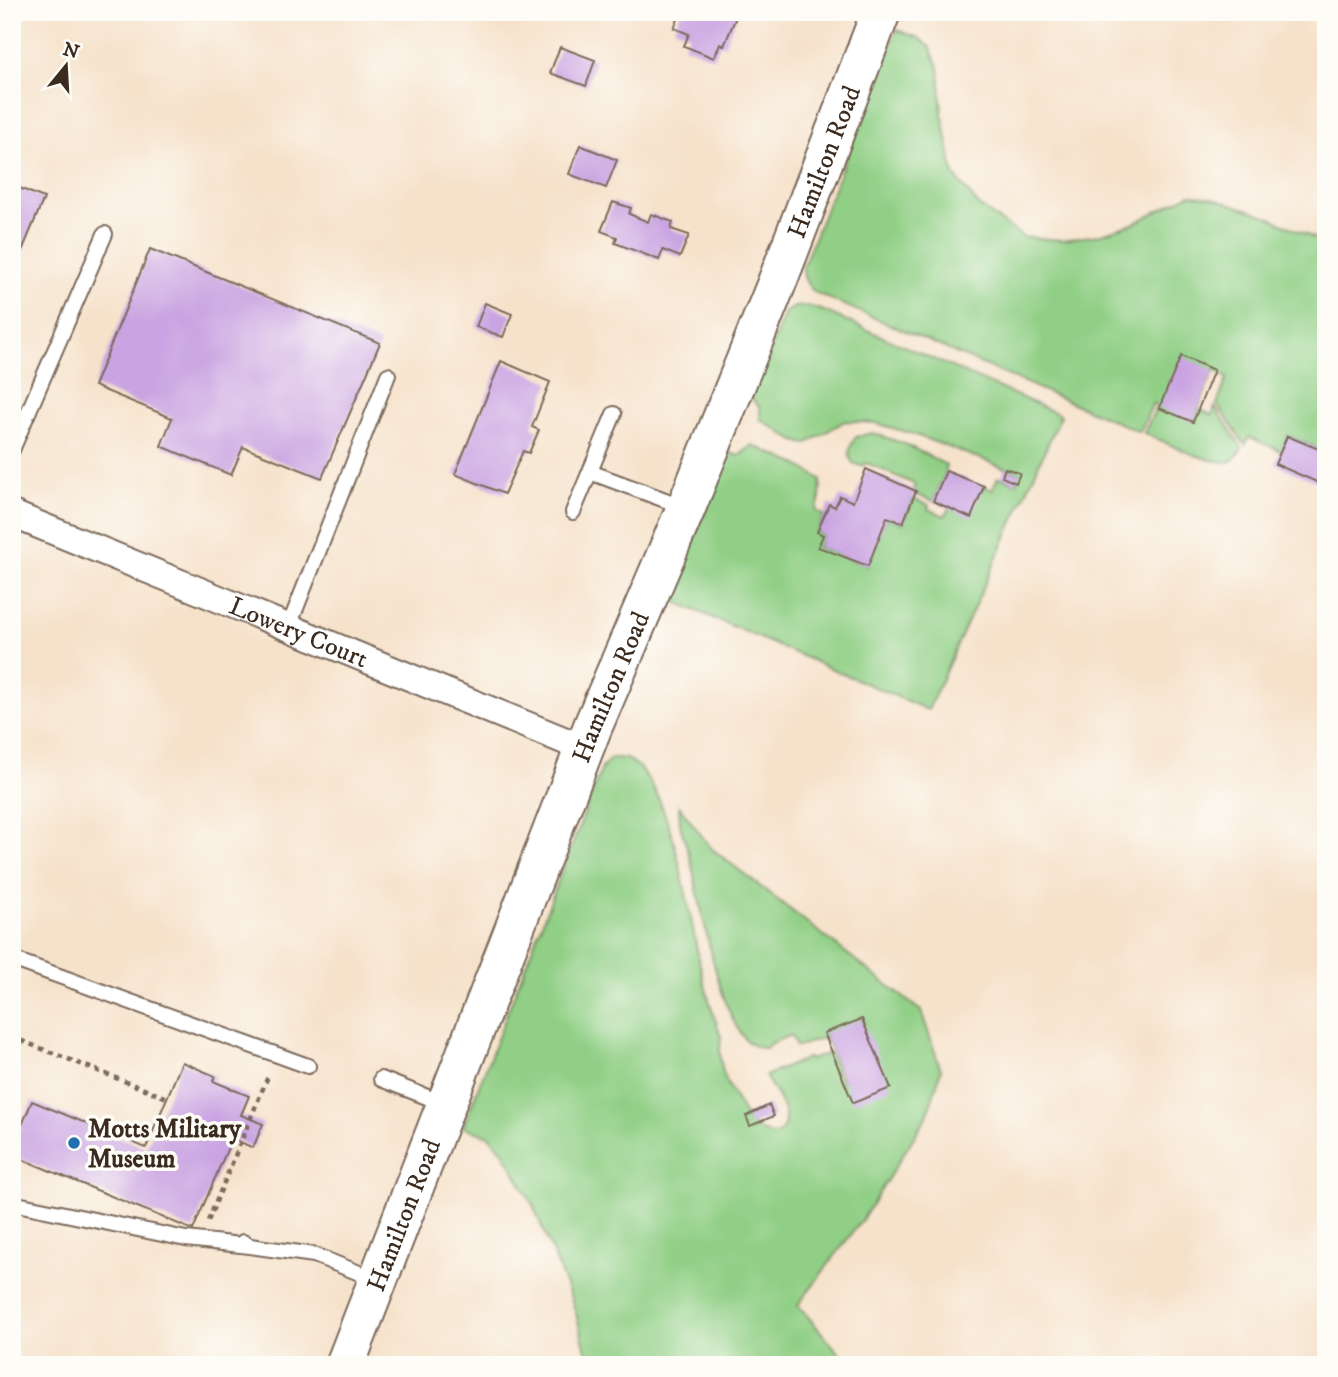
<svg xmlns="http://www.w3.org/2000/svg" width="1338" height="1377" font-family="'IM FELL DW Pica',serif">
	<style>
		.green { fill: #90cf85; stroke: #667c52; stroke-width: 2 }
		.building { fill: #caa4e2 }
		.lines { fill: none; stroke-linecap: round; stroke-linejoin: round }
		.lane-casing { stroke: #7c6a5b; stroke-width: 18 }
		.street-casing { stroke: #7c6a5b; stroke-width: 30 }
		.secondary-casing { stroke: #7c6a5b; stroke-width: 42 }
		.path { stroke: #7c6a5b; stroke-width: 4.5; stroke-dasharray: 5 5; stroke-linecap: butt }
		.lane { stroke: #fff; stroke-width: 14 }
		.street { stroke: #fff; stroke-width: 26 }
		.secondary { stroke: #fff; stroke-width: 38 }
		.poi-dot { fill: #1f6fb2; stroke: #fdfcf7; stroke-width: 2.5 }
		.labels { text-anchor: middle; stroke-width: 7; stroke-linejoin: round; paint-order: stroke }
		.street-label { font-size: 26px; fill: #3b2a1e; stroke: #fdfcf7 }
		.poi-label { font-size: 26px; font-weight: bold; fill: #3b2a1e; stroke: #fdfcf7; text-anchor: start }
	</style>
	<rect width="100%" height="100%" fill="#fdfcf7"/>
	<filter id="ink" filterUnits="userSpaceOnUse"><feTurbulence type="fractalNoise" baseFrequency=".0143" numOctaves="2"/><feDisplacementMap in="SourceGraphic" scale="14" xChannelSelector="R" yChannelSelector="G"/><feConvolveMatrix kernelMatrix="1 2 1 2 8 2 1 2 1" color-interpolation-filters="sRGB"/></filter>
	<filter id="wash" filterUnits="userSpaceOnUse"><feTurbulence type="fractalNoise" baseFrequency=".00686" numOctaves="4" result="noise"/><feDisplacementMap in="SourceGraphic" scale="28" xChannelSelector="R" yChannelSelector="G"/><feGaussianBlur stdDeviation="1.57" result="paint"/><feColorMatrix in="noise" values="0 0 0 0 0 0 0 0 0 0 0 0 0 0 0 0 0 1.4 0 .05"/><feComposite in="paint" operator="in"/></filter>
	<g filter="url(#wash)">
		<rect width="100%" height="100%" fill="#f6e2cb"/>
		<g class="green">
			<path d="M897 30 919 38 930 47 939 68 942 113 954 175 979 206 1023 237 1062 240 1098 235 1133 224 1190 194 1213 198 1267 216 1326 244V452L1288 436 1281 451 1249 437 1245 445 1217 404 1227 378 1214 370 1193 422 1198 409 1212 415 1215 407 1242 448C1239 453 1237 458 1231 461 1213 467 1163 441 1144 433L1157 406 1153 403 1140 432 816 293C807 286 802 278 803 266Z"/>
			<path d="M808 306 824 311 1061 415 928 710 671 600 728 452 739 456 752 445 798 465 821 479 820 499 816 511 824 515 817 532 823 535 818 547 867 566 887 517 903 523 913 499 929 505 928 509 945 516 949 508 984 486 992 490 998 477 1017 483 1019 473 910 433 875 423 845 421 806 444 795 441 760 419V408L752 399V393L785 312 795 307Z"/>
			<path d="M872 433 905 444 946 465V471L933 501 915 494 914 484 867 463 861 466 853 463C846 454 850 445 856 437Z"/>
			<path d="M611 758C615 758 623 758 627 759 673 779 690 924 701 969 706 992 713 1014 721 1036 718 1061 722 1075 734 1096 745 1115 752 1134 777 1135 797 1119 775 1093 765 1076L808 1058 810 1060 829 1053 841 1082 844 1081 824 1034 826 1037 796 1047 791 1035 771 1043 766 1048C758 1048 754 1047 747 1041 718 1012 701 904 691 861 688 849 683 837 680 825L679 806 712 849 921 1011 941 1070 927 1116 864 1217 798 1305 849 1365H590L573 1303 533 1205 503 1151 489 1136 463 1127 602 768Z"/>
		</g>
		<g id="blocks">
			<g class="building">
				<path d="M681 12H738L724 46 720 44 714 58 684 46 689 34 674 28Z"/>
				<path d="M560 47 595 60 586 86 550 73Z"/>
				<path d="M580 145 617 160 606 188 569 174Z"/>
				<path d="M12 185 44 198 12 275Z"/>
				<path d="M613 202 631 208 629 214 648 222 651 214 673 222 671 229 689 235 680 257 663 250 659 260 615 243 617 237 601 231Z"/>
				<path d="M150 249 380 343 322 478 243 447 231 475 161 446 172 418 94 386Z"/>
				<path d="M485 303 512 314 503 337 476 327Z"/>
				<path d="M1181 356 1214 370 1193 422 1159 408Z"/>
				<path d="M501 361 550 382 532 427 539 430 529 453 523 451 504 494 455 474Z"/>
				<path d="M1287 436 1326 452V486L1275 464Z"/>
				<path d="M1005 468 1020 473 1016 483 1002 477Z"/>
				<path d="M866 469 916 491 903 523 887 517 868 566 818 547 823 535 817 532 829 504 835 507 840 496 853 502Z"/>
				<path d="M946 471 984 486 971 518 933 501Z"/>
				<path d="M862 1019 891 1088 853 1103 824 1033Z"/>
				<path d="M182 1062 215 1076 213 1081 249 1096 241 1115 263 1124 253 1148 232 1138 193 1230 12 1155V1149L32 1101 146 1148Z"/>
				<path d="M769 1105 774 1116 750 1126 746 1116Z"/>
			</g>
		</g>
	</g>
	<g filter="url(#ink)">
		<use href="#blocks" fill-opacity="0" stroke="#7c6a5b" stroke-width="2"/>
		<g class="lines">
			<g class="lane-casing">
				<g id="lane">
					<path d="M12 450 105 234"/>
					<path d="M590 472 684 507"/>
					<path d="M573 512 614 414"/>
					<path d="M289 626 388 375"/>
					<path d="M12 959 308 1066"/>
					<path d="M381 1079 445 1104"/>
					<path d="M12 1203 186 1239 250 1246"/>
					<path d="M243 1242 250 1246 314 1255 377 1280"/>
				</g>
			</g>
			<g class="street-casing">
				<g id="street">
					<path id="s1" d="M12 514 585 749"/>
				</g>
			</g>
			<g class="secondary-casing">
				<g id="secondary">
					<path id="s2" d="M345 1365 593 726 686 508 776 285 881 12"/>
				</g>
			</g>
			<g class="path">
				<path d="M12 1037 167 1098"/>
				<path d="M12 1169 18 1157"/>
				<path d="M208 1221 269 1074"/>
			</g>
			<use href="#lane" class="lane"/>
			<use href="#street" class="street"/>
			<use href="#secondary" class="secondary"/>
		</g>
	</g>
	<circle class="poi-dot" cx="74" cy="1143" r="7"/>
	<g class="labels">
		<g class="street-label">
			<text dy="9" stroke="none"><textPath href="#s2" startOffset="1295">Hamilton Road</textPath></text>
			<text dy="9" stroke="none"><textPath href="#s1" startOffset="310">Lowery Court</textPath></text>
			<text dy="9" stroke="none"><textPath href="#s2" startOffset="728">Hamilton Road</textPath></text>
			<text dy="9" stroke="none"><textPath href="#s2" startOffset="161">Hamilton Road</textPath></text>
		</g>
		<g class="poi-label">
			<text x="88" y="1137">Motts Military<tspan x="88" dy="30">Museum</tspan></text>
		</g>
	</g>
	<rect width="1338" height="1377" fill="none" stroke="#fdfcf7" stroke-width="42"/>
	<g transform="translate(66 66) rotate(18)" stroke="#fdfcf7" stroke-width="5" paint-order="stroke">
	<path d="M0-5L12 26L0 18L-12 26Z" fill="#3b2a1e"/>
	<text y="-10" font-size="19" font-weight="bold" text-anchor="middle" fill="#3b2a1e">N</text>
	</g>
</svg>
